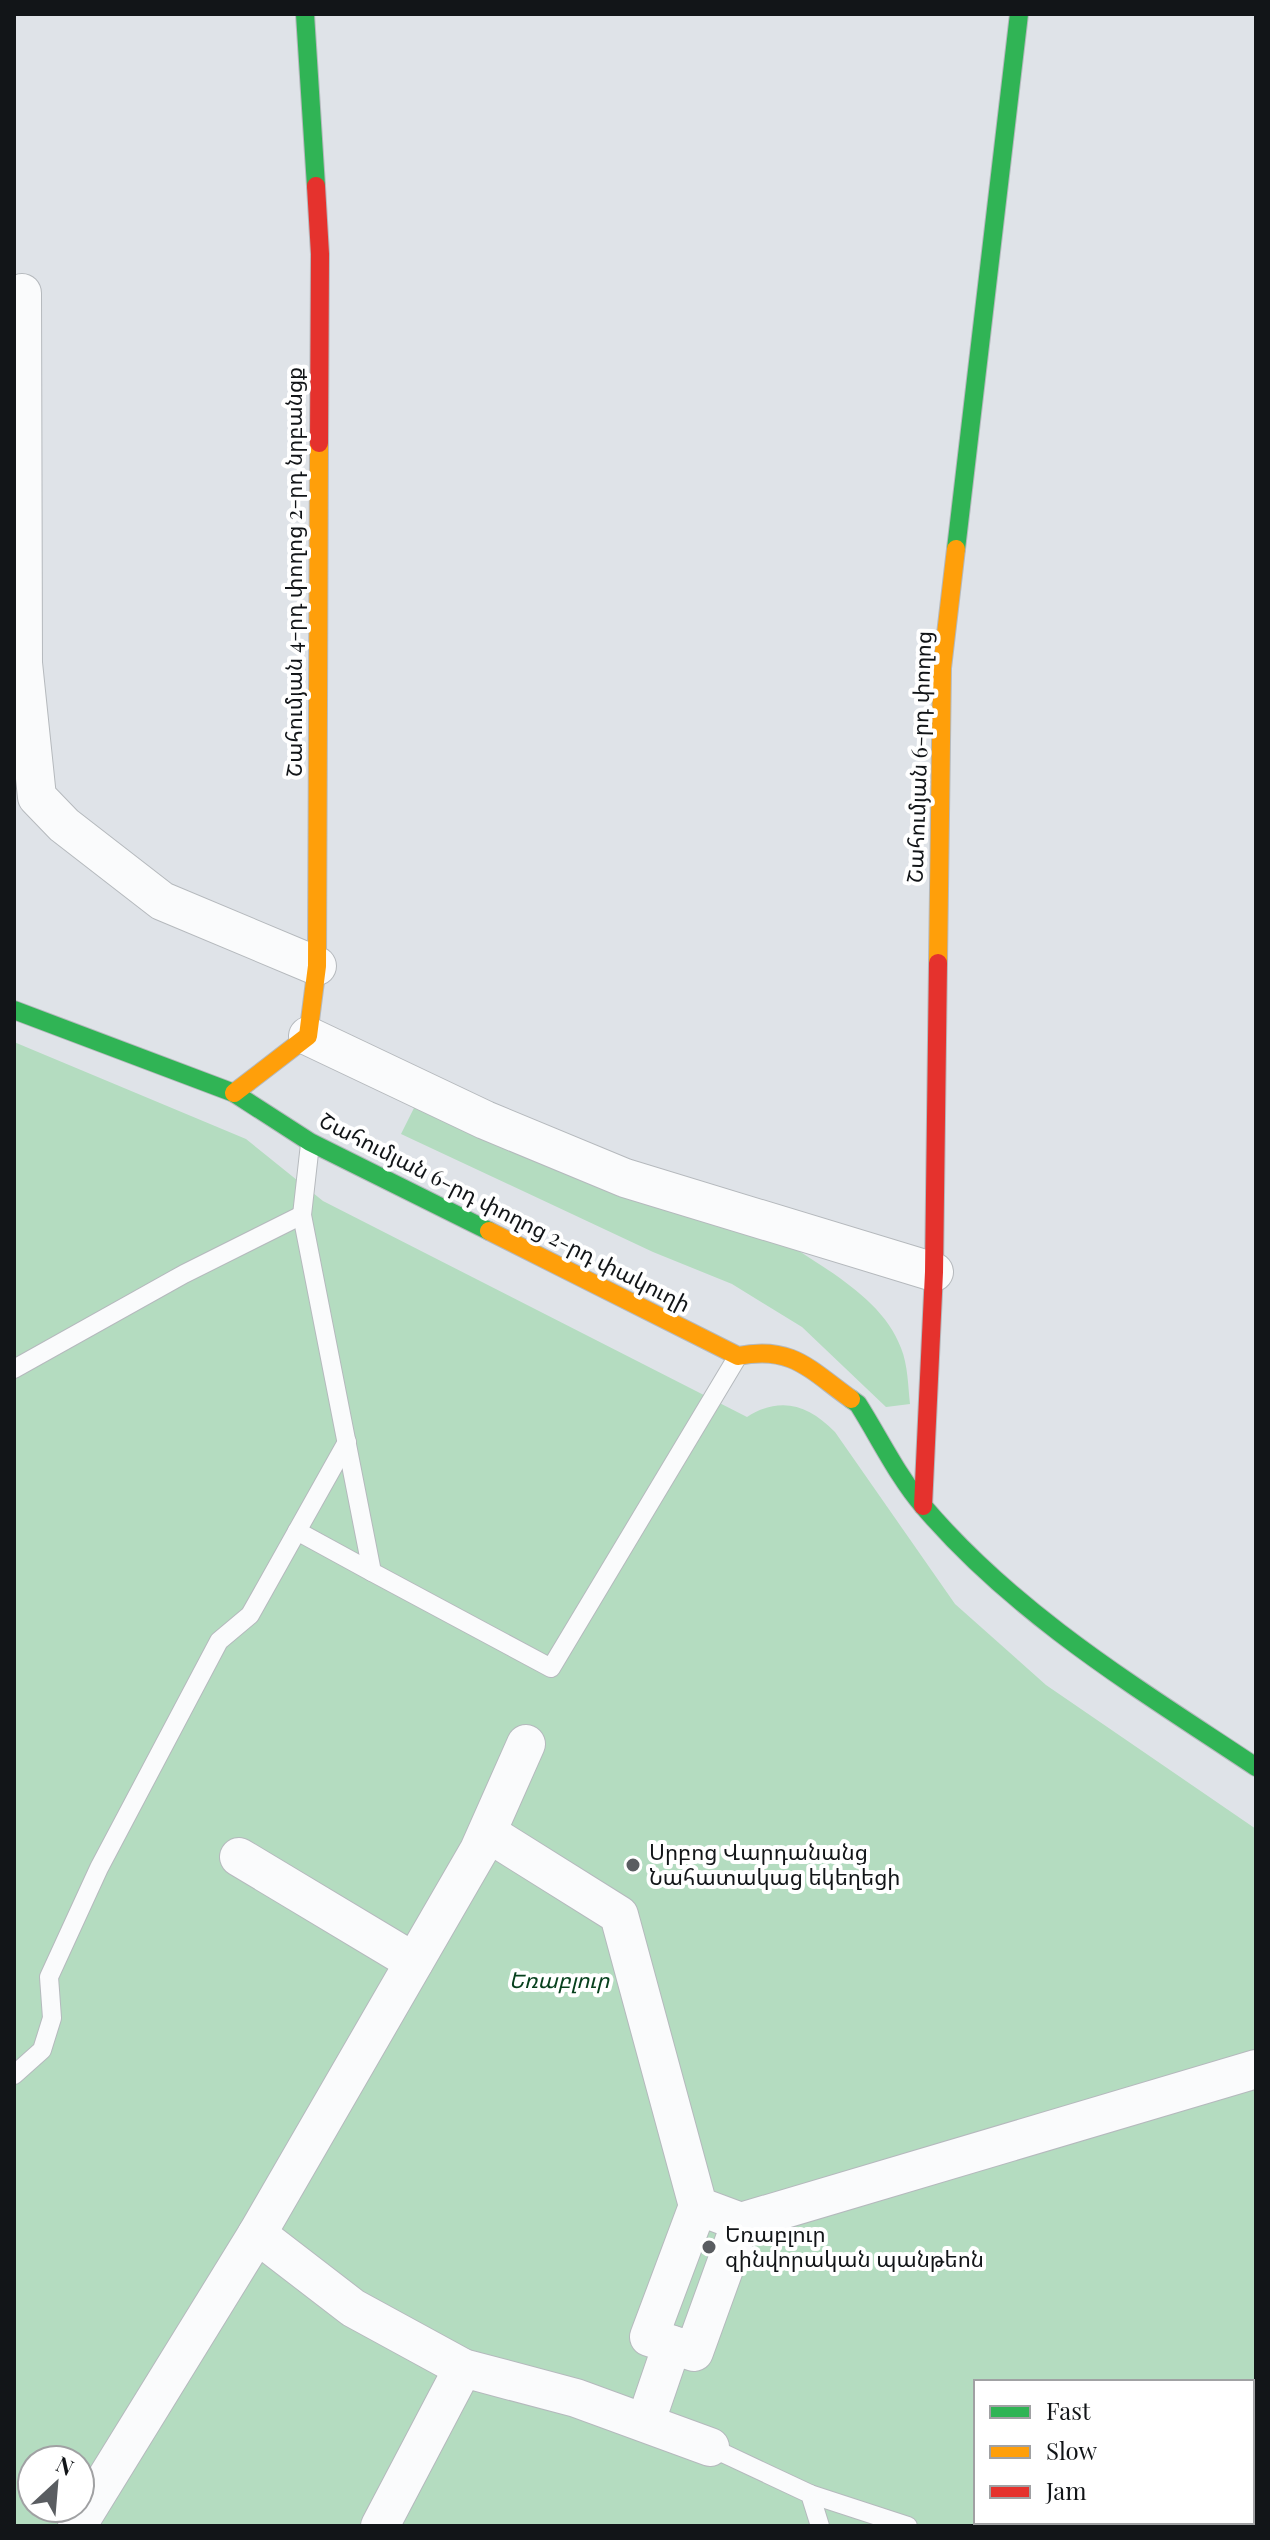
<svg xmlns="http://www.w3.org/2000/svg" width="1270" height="2540" font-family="'Playfair Display','Noto Sans Armenian',serif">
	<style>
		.green { fill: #b4dcc0; fill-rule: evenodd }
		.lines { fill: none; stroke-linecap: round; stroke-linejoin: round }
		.lane-casing { stroke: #b5b9bd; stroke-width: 20 }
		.street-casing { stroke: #b5b9bd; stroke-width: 40 }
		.fast-casing { stroke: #b5b9bd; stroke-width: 20 }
		.slow-casing { stroke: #b5b9bd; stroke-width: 20 }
		.jam-casing { stroke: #b5b9bd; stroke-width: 20 }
		.lane { stroke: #fafbfc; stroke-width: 18 }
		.street { stroke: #fafbfc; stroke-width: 38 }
		.fast { stroke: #30b455; stroke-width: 18 }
		.slow { stroke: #ff9f0a; stroke-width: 18 }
		.jam { stroke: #e5322d; stroke-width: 18 }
		.poi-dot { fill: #5a5d61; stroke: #fff; stroke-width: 3 }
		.labels { text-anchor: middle; stroke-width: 8; stroke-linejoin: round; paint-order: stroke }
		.street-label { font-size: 22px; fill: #121518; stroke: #fff }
		.poi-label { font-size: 22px; fill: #121518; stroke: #fff; text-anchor: start }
		.park-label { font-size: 22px; font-style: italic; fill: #07401d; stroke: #fff }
	</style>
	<rect width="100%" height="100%" fill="#dfe3e8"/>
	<g class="green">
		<path d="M14 1042 246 1139 323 1201 747 1417C780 1396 808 1404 835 1432L955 1604 1046 1685 1256 1829V2526H14ZM976 2382H1252V2522H976ZM32 2460H80V2508H32Z"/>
		<path d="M415 1106 799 1251C836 1275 885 1304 901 1348 908 1365 908 1386 910 1404L886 1407 802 1327 732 1284 653 1252 401 1134Z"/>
	</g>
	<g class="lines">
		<g class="lane-casing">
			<g id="lane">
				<path d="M310 1144 302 1215 372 1572 551 1668 738 1356"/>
				<path d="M14 1369 184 1274 302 1215"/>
				<path d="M297 1531 372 1572"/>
				<path d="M14 2075 42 2050 52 2018 49 1977 99 1868 219 1641 250 1615 347 1442"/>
				<path d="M710 2447 810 2494 820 2526"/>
				<path d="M810 2494 908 2526"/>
			</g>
		</g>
		<g class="street-casing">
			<g id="street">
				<path d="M22 293 23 663 37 797 64 825 162 901 317 966"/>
				<path d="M308 1036 485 1120 625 1178 934 1272"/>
				<path d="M488 1833 619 1915 698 2206 741 2222 1256 2069"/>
				<path d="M239 1857 414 1962"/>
				<path d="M698 2206 649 2337 694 2352 741 2222"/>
				<path d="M257 2234 353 2308 463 2368 576 2398 710 2447"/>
				<path d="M646 2421 672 2345"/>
				<path d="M77 2526 257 2234 479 1850 526 1744"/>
				<path d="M380 2526 463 2368"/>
			</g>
		</g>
		<g class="fast-casing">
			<g id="fast">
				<path d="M305 14 316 186"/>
				<path d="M956 549 1019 14"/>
				<path d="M14 1010 234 1093 310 1142 489 1231"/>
				<path d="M851 1399 858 1404C879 1437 898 1477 924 1507 1017 1616 1139 1689 1256 1767"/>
			</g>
		</g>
		<g class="slow-casing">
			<g id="slow">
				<path d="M938 963 942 668 956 549"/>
				<path d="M234 1093 308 1036 317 966 319 443"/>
				<path d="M489 1231 738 1356C792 1345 810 1370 851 1399"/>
			</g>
		</g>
		<g class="jam-casing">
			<g id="jam">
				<path d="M316 186 320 254 319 443"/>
				<path d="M923 1506 934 1272 938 963"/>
			</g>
		</g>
		<use href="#lane" class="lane"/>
		<use href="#street" class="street"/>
		<use href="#fast" class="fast"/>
		<use href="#slow" class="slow"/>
		<use href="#jam" class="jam"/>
	</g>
	<g class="poi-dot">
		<circle cx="633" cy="1865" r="8"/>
		<circle cx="709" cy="2247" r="8"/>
	</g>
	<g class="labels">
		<g class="street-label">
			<text transform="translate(294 572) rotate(-90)" y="8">Շահումյան 4-րդ փողոց 2-րդ նրբանցք</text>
			<text transform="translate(919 757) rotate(-88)" y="8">Շահումյան 6-րդ փողոց</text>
			<text transform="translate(505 1212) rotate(27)" y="8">Շահումյան 6-րդ փողոց 2-րդ փակուղի</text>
		</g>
		<g class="poi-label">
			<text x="649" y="1860">Սրբոց Վարդանանց<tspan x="649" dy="25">Նահատակաց եկեղեցի</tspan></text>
			<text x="725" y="2242">Եռաբլուր<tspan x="725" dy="25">զինվորական պանթեոն</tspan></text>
		</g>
		<g class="park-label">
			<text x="559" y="1988">Եռաբլուր</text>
		</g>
	</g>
	<rect width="1270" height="2540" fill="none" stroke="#121518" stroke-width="32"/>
	<rect x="974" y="2380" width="280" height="144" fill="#ffffff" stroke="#a0a1a3" stroke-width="2"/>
	<rect x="990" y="2406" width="40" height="12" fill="#30b455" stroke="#a0a1a3" stroke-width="2"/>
	<text x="1046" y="2420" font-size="24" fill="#121518">Fast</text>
	<rect x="990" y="2446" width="40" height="12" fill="#ff9f0a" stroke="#a0a1a3" stroke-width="2"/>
	<text x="1046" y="2460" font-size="24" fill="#121518">Slow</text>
	<rect x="990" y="2486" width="40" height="12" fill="#e5322d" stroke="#a0a1a3" stroke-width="2"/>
	<text x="1046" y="2500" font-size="24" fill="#121518">Jam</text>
	<g transform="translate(56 2484) rotate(26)"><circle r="38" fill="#ffffff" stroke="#a0a1a3" stroke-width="2"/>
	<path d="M0-6L14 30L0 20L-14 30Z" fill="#5a5d61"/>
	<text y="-12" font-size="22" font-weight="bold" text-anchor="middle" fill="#121518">N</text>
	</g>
</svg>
